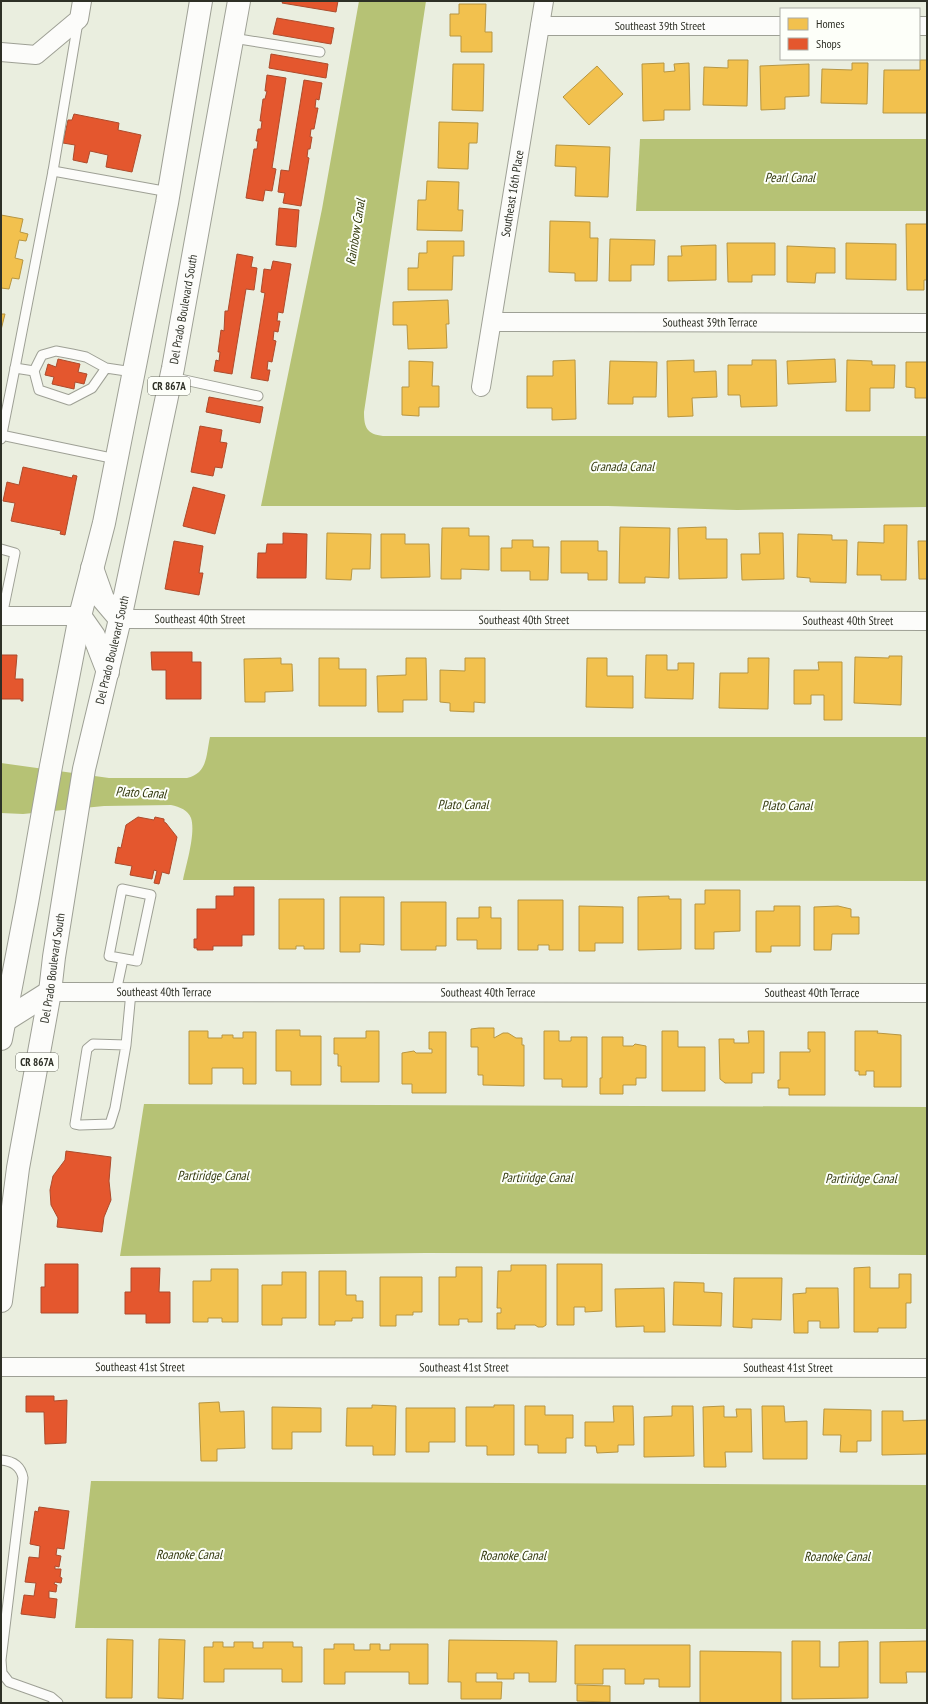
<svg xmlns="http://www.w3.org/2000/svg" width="928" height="1704" font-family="'PT Sans Narrow',sans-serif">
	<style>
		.water { fill: #b6c275 }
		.homes { fill: #f2c14e; stroke: #b79642 }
		.shops { fill: #e4572e; stroke: #ad4b2c }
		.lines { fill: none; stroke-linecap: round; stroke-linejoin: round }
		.lane-casing { stroke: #9ea095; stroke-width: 11 }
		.street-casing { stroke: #9ea095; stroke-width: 20 }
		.secondary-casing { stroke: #9ea095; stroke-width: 24 }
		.primary-casing { stroke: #9ea095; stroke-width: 24 }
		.lane { stroke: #fcfcfa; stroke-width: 9 }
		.street { stroke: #fcfcfa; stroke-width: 18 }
		.secondary { stroke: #fcfcfa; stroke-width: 22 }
		.primary { stroke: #fcfcfa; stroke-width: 22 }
		.labels { text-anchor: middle; stroke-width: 4; stroke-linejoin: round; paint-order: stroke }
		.shield { fill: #fdfff9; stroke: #6c6e65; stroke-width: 1 }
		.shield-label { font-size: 11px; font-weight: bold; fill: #2e3026 }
		.street-label { font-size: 12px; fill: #2e3026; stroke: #fdfff9 }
		.water-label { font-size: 13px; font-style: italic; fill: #33390e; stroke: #fdfff9 }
	</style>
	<rect width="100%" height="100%" fill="#eaeedf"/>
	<g class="water">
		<path d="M359 1H426L364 412C364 428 367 434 383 436H927V507L737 510 608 506H261L322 209Z"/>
		<path d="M640 139H927V211H636Z"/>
		<path d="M210 737H927V881L183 880C186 865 196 833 191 818 188 810 180 807 171 805L104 806 23 814 1 813V763L109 778H187C208 773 206 755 210 737Z"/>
		<path d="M144 1104 927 1107V1255L426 1253 120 1256Z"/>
		<path d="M91 1481 927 1485V1629L75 1628Z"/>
	</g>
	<g class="homes">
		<path d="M459 4H486L485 32H492V52H461V36H450V14H459Z"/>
		<path d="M728 60H748L747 106 703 105 704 67 728 68Z"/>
		<path d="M920 60H927V113H883L884 70H920Z"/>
		<path d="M664 63V72L675 71 674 64 689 63 690 110H664V120L643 121 642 64Z"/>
		<path d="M852 63H868L867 104 821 103 822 69 852 70Z"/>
		<path d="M453 64H484L483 111 452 110Z"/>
		<path d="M809 64V96L785 97V109L761 110 760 66Z"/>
		<path d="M597 66 623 94 589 125 563 97Z"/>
		<path d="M439 122 478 123 477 143H469L468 169 438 168Z"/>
		<path d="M556 145 610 147 608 197 575 196 576 167 555 166Z"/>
		<path d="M427 181 459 182 458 210H463L462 231 417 230 418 200H426Z"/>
		<path d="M1 215 23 219 20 232 28 234 26 241 19 240 15 258 23 260 19 279 12 278 9 289 1 288Z"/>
		<path d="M550 221 590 222V238H598L597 281H575V273L549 272Z"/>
		<path d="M906 224H927V280H924V290H907Z"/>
		<path d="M610 239 655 240 654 265H631V281H609Z"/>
		<path d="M427 241H464V256H453L452 290H408V268H418L419 253H427Z"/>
		<path d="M727 243H775V275H752V282H728Z"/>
		<path d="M846 243 896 244V280L846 279Z"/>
		<path d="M716 245V280L668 281V256H682L681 246Z"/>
		<path d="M787 246 835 248V273H816L815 283 787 282Z"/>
		<path d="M448 300 449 324H446L447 348 408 349 407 325H393V302Z"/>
		<path d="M1 314H5L1 330Z"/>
		<path d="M835 359 836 382 788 384 787 361Z"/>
		<path d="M575 360 576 419 552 420V408H527V376H553V361Z"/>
		<path d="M694 360V372L716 371 717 397 692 398 693 416 668 417 667 361Z"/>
		<path d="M752 360H776L777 406 741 407 740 395H728V365H752Z"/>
		<path d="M847 360 872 361V365H895L894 388H870V411H846Z"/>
		<path d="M409 361 433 362 432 386H439V407H419V416L402 415V387H409Z"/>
		<path d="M610 361 657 362 656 397H633V404H608Z"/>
		<path d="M906 362H927V398H915V388L906 387Z"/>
		<path d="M884 525H907L906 580H881V575H857L858 542 884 543Z"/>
		<path d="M620 527 670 528 669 578 645 577V583H619Z"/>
		<path d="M706 527V539H727V578L679 579 678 528Z"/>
		<path d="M442 528H469V536H489V570L461 569V579H441Z"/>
		<path d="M327 533 371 534 370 569H352L351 580 326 579Z"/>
		<path d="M759 533H783L784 579 742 580 741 554H760Z"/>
		<path d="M381 534H405V544H429L430 577 381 578Z"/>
		<path d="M798 534 832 535V540H847L846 583 810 582V578L797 577Z"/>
		<path d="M512 540H533V547H549L548 580H530V571H501V548H512Z"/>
		<path d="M561 541H598V551H607V580H588V573H561Z"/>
		<path d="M918 541H927V579H919Z"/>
		<path d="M646 655H667V670H678V663H694L693 699 645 698Z"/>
		<path d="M889 656H902L901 705 854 703 855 657 889 658Z"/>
		<path d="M281 658V664H292L293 691 265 692V702H245L244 659Z"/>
		<path d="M319 658H339V669H366V706H319Z"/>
		<path d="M406 658H426L427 700H403V712H378L377 676 406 675Z"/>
		<path d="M465 658H485V703L474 702V712L450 711V703L440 702V670L465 671Z"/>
		<path d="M587 658H607V676H633V708L586 707Z"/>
		<path d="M748 658H769L768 709 719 708 720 673H748Z"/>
		<path d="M818 662H842V720H824V695H811V704H794V670H819Z"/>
		<path d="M705 890H740V931L714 932V949H695V904H705Z"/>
		<path d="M669 896V899H681V949L638 950V897Z"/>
		<path d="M340 897H384V945L360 944V952H340Z"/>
		<path d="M279 899H324V949H304V946H296V949H279Z"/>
		<path d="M518 900H563V950H549V945H538V950H518Z"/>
		<path d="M401 902H446V946H436V950H401Z"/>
		<path d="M579 906 623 907V943H595V951H579Z"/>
		<path d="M774 906H800V946H771V952H756V911H774Z"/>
		<path d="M838 906 851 909V917H859V934H832L831 950H814V907Z"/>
		<path d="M479 907H491V918H501V949H477V940H457V918H479Z"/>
		<path d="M479 1028H494V1038L503 1033H508L516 1038H522V1045H524V1086L483 1085V1075H478V1047H471V1029Z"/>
		<path d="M276 1030H300V1036H321V1085H291V1071H276Z"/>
		<path d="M189 1031H208V1038H222V1035H233V1038H243V1032H256V1084H243V1068H212V1084H189Z"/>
		<path d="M366 1031H379V1082H341V1066H338V1054H334V1038H366Z"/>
		<path d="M544 1031H559V1041H571V1037H587V1087H562V1079H544Z"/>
		<path d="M662 1031H678V1047H705V1091H662Z"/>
		<path d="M748 1031H764V1073H752V1083H725L720 1079 719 1039H734V1043H749Z"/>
		<path d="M855 1031H878L877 1033 901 1035V1087H874V1071H866V1075H859V1071H855Z"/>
		<path d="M429 1032H446V1093H412V1084H402V1053L414 1051 416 1053H432V1049H429Z"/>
		<path d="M808 1032H825V1095H789V1088H778V1080H780V1052H810V1049H808Z"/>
		<path d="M602 1037H623V1046H633L635 1044 646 1046V1078H636V1085H623V1094H600V1078H602Z"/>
		<path d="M557 1264H602V1311L585 1312V1307H574V1325H557Z"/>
		<path d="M511 1265H546V1325L543 1327H538L535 1325H515V1329H497V1313H501V1308H497L498 1271H511Z"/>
		<path d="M456 1267H482V1322H468V1319H459V1325H439V1277H456Z"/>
		<path d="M870 1267V1288H899V1274H911V1303H906V1328H878V1332H854V1268Z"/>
		<path d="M211 1269H238V1322H222V1318H208V1322H193V1281H211Z"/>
		<path d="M319 1271H346V1295H356V1301H363V1318H352V1321H335V1325H319Z"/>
		<path d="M282 1272H306V1318H282V1325H262V1285H282Z"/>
		<path d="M380 1277H422V1312H413V1315H396V1326H380Z"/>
		<path d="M734 1278H782L781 1320 752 1319V1328L733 1327Z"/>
		<path d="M674 1282 704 1283V1292L722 1293 721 1326 673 1325Z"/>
		<path d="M664 1288 665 1332H644V1326L616 1327 615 1289Z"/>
		<path d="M806 1288H838L839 1328H820V1321H808V1333H794L793 1294 806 1293Z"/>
		<path d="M219 1402 220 1412 244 1411 245 1448 217 1449V1461H201L199 1403Z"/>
		<path d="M372 1405 396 1406 395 1455H373V1446H346L347 1408H372Z"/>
		<path d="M494 1405H514V1455H487V1446H466V1407H494Z"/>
		<path d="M525 1406H545V1415H573V1438H566V1453H538V1445H525Z"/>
		<path d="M613 1406H633L634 1445H618V1452L597 1453 596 1446H585V1422H614Z"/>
		<path d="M672 1406H693L694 1456 644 1457V1417L672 1416Z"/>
		<path d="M724 1406V1417H737L736 1409H751L752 1452H725L726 1467H704L703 1407Z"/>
		<path d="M762 1406H784L785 1422 807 1421V1459H763Z"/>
		<path d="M272 1407 321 1408V1432H292V1449H272Z"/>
		<path d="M406 1408H455V1442H429V1452H406Z"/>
		<path d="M824 1409 871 1410V1441H857V1452H840L841 1435H823Z"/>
		<path d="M882 1411H903V1421L927 1420V1454L882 1455Z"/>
		<path d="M107 1639 133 1640 132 1698H106Z"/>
		<path d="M159 1639 185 1640 183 1699 158 1698Z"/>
		<path d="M449 1640 557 1641 556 1682H529V1673H514V1679H497V1673H476V1682H502L501 1699H461V1682H448Z"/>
		<path d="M792 1641H820V1667H839V1642L868 1641V1698L792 1699Z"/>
		<path d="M927 1641V1672H906L907 1683H880V1642Z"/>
		<path d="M213 1642H223V1647H234V1642H253V1648H263V1642H293V1647H302V1682H282V1669H224V1682H204V1647H213Z"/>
		<path d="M334 1644H354V1650H370V1644H380V1650H390V1644H428V1684H409V1672H345V1684H324V1649H334Z"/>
		<path d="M575 1645H690V1687H659V1679H644V1684H625V1669H603V1684H575Z"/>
		<path d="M700 1651 781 1652V1703H700Z"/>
		<path d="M577 1685 610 1686V1702L577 1701Z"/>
	</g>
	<g class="shops">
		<path d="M283 1H338L336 12 282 3Z"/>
		<path d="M277 18 334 28 331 44 273 34Z"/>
		<path d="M271 54 328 64 326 78 269 68Z"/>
		<path d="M267 75 286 78 272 168 276 169 272 191 265 190 263 201 246 198 254 149H257L258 141H256L258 129H261L262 121H260L263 99H265L267 91H265Z"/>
		<path d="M304 80 322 83 319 100 316 99 315 108H318L314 129H311L310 137H312L310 149H308L307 157 309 158 301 206 283 203 285 193 278 192 281 170 289 171Z"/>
		<path d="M74 114 119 123 118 130 141 135 132 172 106 167 108 155 90 151 87 163 73 160 75 145 63 143 68 120H72Z"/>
		<path d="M279 208 299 210 296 247 276 245Z"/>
		<path d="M237 254 253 257 251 267 257 268 254 290 246 289 232 374 214 371 216 360 219 361 220 352H218L221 330 224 331 225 311H228Z"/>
		<path d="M273 261 291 264 283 313 278 312 277 321H280L278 332 274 331 273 340 276 341 272 362 268 361 267 370H270L268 381 251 378 265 293 261 292 264 269 271 270Z"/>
		<path d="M58 359 80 364 78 372 87 374 84 384 75 382 74 389 52 384 54 377 45 375 48 364 56 367Z"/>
		<path d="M209 397 263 407 260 423 206 412Z"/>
		<path d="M200 426 222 430 220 442 227 443 222 468 215 467 213 476 191 472Z"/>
		<path d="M23 467 72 478 73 475 77 476 65 535 60 534 61 531 11 521 15 503 3 501 7 482 19 485Z"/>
		<path d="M193 487 225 495 215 534 183 526Z"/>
		<path d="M283 533 307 534 306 578H257L258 553H266L267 544H283Z"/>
		<path d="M174 541 203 546 199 573H203L199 595 165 589Z"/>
		<path d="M151 652H192V662H201V699H166V670H152Z"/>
		<path d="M1 655H17L15 679H23V701H21V699H1Z"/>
		<path d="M138 817 154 820 155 817 164 819V822L166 823 177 837 169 874 162 872 159 884 154 883 157 871 154 870 152 879 130 875 132 866 115 863 118 847 121 848 126 825Z"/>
		<path d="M234 887H254V935H242V946H213V950H197V948H194V939H197V909H216V896H234Z"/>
		<path d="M66 1151 111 1157 109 1181 111 1200 104 1217 102 1232 57 1227 58 1218 51 1205 50 1190 53 1176 65 1160Z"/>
		<path d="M45 1264H78V1313H41V1287H45Z"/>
		<path d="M131 1268H160L159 1292H170V1323H146V1314H125V1292H131Z"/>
		<path d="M26 1396H54V1401L67 1400 66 1443 45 1444 44 1412H26Z"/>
		<path d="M39 1507 69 1511 64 1549 57 1548 56 1555 61 1556 59 1567 55 1566V1569H61L60 1577 62 1578 61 1583 55 1582 54 1584 57 1585 56 1592 49 1591V1598L57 1599 55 1618 21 1614 24 1595 34 1596 36 1583 25 1582 29 1557 39 1558 40 1546 30 1544 35 1511 38 1512Z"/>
	</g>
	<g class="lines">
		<g class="lane-casing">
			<g id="lane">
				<path d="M233 38 320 52"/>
				<path d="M53 171 169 192"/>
				<path d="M15 368 53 171 78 22"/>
				<path d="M106 368 92 388 69 400 39 390 34 371 42 355 56 351 72 354 86 357 106 368 133 372"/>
				<path d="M171 377 258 396"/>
				<path d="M1 435 116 459"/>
				<path d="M1 439 15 368 34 371"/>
				<path d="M1 549 15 553 2 616"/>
				<path d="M122 889 151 895 137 961 109 956Z"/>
				<path d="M116 992 123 959"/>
				<path d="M126 1045 115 1108 110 1124 80 1125 75 1124 87 1049 93 1044 126 1045 131 992"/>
				<path d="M1 1460C13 1461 21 1466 23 1478L1 1660 2 1673 9 1682 51 1697 58 1703"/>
			</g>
		</g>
		<g class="street-casing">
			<g id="street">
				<path id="s1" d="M540 26H781"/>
				<path d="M919 26H927"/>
				<path d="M1 52 36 55 79 19 82 1"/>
				<path id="s2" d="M493 322 927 323"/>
				<path id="s3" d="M481 387 544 1"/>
				<path d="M1 616H80"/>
				<path id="s4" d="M120 619 927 621"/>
				<path id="s5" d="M50 992 927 993"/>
				<path id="s6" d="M1 1367 927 1368"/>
			</g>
		</g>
		<g class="secondary-casing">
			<path id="secondary" d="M1 1021H4L50 992"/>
		</g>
		<g class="primary-casing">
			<g id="primary">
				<path d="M92 568 103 599 120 619"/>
				<path d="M80 616 94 636 108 672"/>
				<path d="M1 1039 27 903 51 766 80 616 104 523 167 203 201 1"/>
				<path id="s7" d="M1 1301 18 1168 50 992 54 957 84 769 120 619 173 368 239 1"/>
			</g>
		</g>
		<use href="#lane" class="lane"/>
		<use href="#street" class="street"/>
		<use href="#secondary" class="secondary"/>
		<use href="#primary" class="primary"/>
	</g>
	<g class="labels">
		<g class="shield">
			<rect x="148" y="377" width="42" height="18" rx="3"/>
			<rect x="16" y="1053" width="42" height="18" rx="3"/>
		</g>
		<g class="shield-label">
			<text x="169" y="390">CR 867A</text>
			<text x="37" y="1066">CR 867A</text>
		</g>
		<g class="street-label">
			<text dy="4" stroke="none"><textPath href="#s1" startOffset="120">Southeast 39th Street</textPath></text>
			<text dy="4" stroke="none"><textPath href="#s3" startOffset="196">Southeast 16th Place</textPath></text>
			<text dy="4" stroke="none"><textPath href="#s7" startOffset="1009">Del Prado Boulevard South</textPath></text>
			<text dy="4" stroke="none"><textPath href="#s2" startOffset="217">Southeast 39th Terrace</textPath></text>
			<text dy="4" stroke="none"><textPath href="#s4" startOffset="80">Southeast 40th Street</textPath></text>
			<text dy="4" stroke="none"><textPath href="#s4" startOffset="404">Southeast 40th Street</textPath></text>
			<text dy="4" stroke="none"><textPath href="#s4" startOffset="728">Southeast 40th Street</textPath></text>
			<text dy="4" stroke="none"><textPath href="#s7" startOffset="661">Del Prado Boulevard South</textPath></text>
			<text dy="4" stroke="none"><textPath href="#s7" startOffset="337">Del Prado Boulevard South</textPath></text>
			<text dy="4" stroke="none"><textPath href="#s5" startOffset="114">Southeast 40th Terrace</textPath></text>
			<text dy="4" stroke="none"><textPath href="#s5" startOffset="438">Southeast 40th Terrace</textPath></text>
			<text dy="4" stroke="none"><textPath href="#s5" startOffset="762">Southeast 40th Terrace</textPath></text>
			<text dy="4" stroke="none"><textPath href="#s6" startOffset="139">Southeast 41st Street</textPath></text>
			<text dy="4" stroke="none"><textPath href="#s6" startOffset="463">Southeast 41st Street</textPath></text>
			<text dy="4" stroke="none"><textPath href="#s6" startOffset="787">Southeast 41st Street</textPath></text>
		</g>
		<g class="water-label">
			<text x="790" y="182">Pearl Canal</text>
			<text transform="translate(355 232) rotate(-81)" y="5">Rainbow Canal</text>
			<text x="622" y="471">Granada Canal</text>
			<text transform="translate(141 792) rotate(3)" y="5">Plato Canal</text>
			<text x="463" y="809">Plato Canal</text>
			<text x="787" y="810">Plato Canal</text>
			<text x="213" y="1180">Partiridge Canal</text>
			<text x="537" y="1182">Partiridge Canal</text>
			<text x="861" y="1183">Partiridge Canal</text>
			<text x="189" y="1559">Roanoke Canal</text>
			<text x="513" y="1560">Roanoke Canal</text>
			<text x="837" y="1561">Roanoke Canal</text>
		</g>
	</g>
	<rect width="928" height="1704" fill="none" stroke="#2e3026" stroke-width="4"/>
	<rect x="780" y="8" width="140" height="52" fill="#fdfff9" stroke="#aaaca5"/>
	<rect x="788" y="18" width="20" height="12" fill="#f2c14e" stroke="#aaaca5"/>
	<text x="816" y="28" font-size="12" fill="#2e3026">Homes</text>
	<rect x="788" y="38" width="20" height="12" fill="#e4572e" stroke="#aaaca5"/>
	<text x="816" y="48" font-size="12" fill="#2e3026">Shops</text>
</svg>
